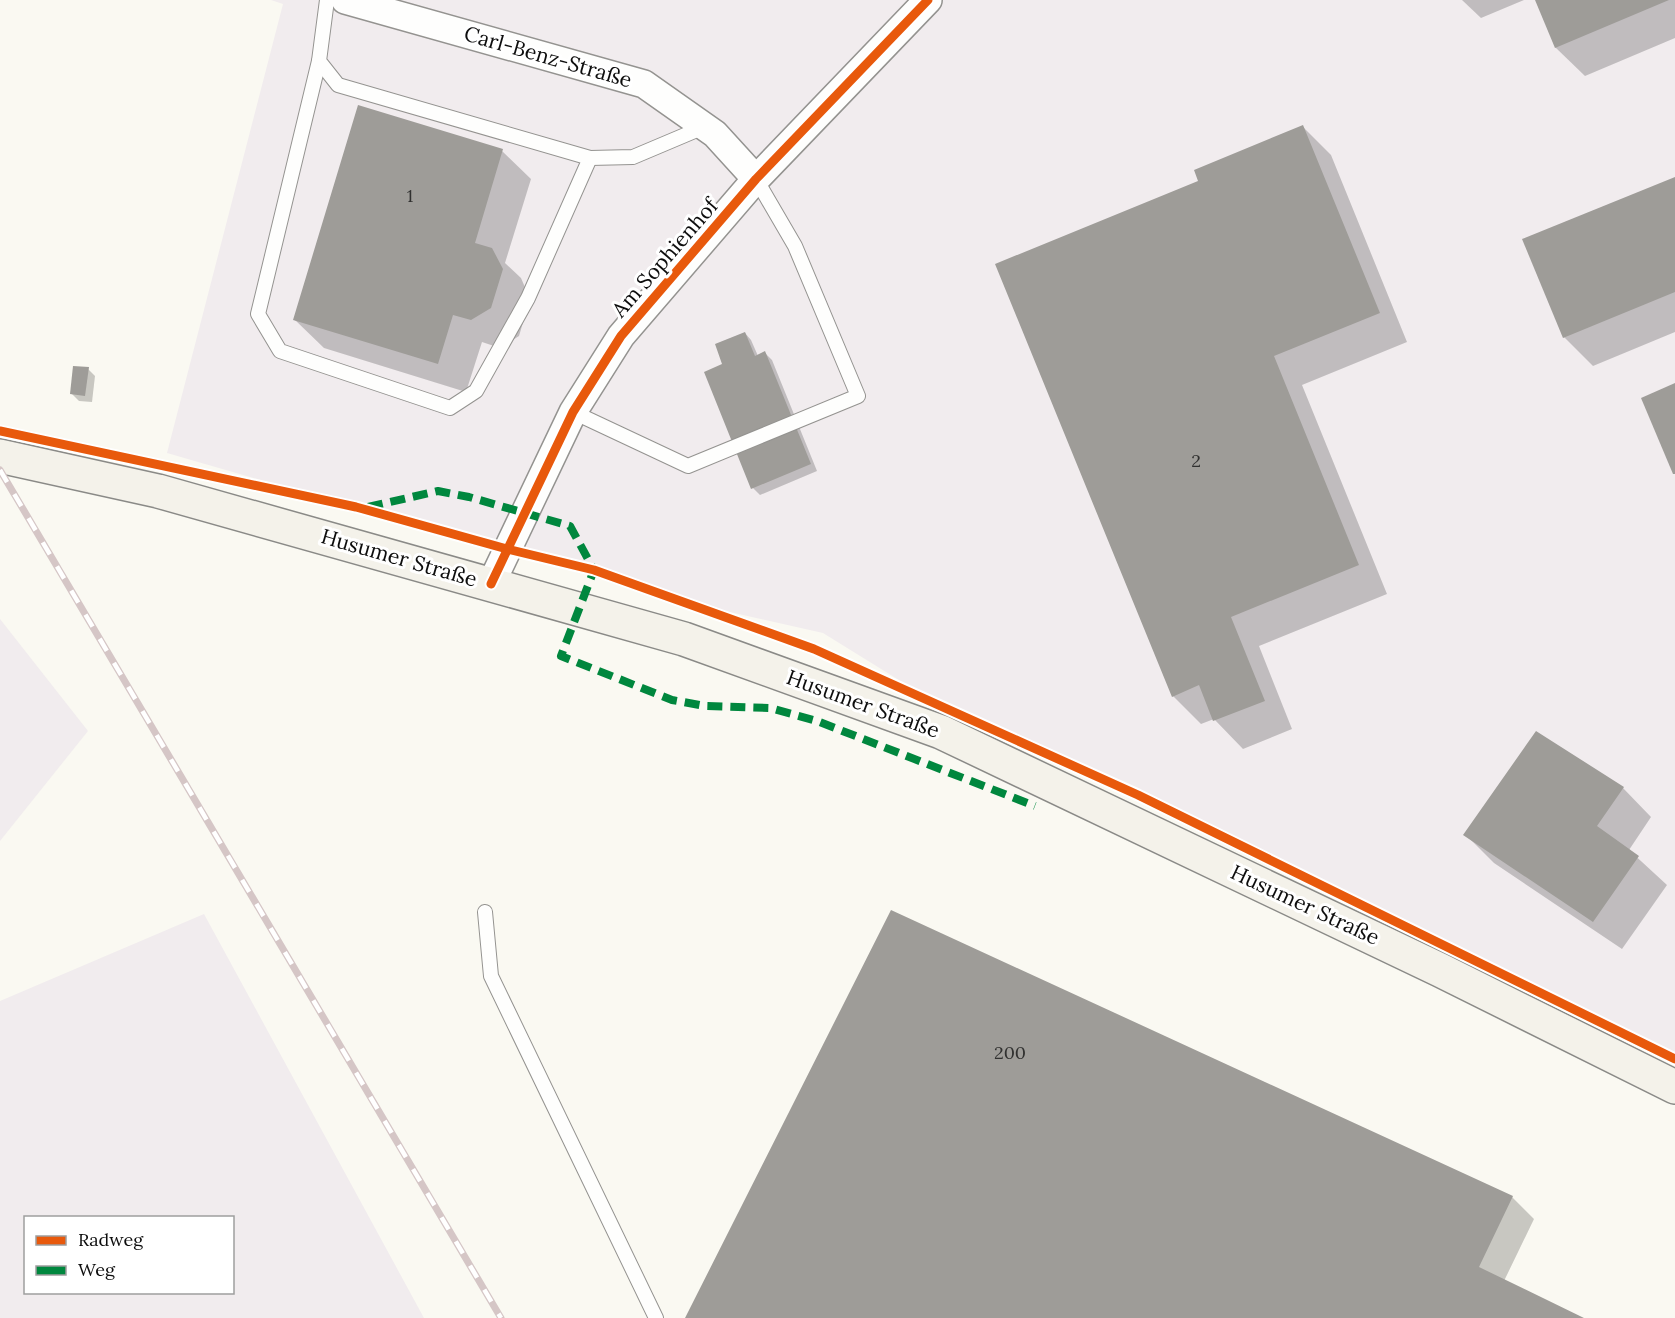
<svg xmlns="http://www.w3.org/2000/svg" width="1675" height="1318" font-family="Lora,serif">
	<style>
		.industrial { fill: #f1ecee; fill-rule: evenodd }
		.shadow { fill: #0003 }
		.building { fill: #9e9c98 }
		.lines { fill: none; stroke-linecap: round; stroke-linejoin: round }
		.service-casing { stroke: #949390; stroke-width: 16 }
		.minor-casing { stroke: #949390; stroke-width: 30 }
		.secondary-casing { stroke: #8a8a87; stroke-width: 36 }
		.service { stroke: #fefefd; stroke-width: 14 }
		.minor { stroke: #fefefd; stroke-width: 27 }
		.secondary { stroke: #f4f2ea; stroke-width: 33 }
		.rail-casing { stroke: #d5c6c6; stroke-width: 7 }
		.rail { stroke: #fff; stroke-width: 4.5; stroke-dasharray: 14; stroke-linecap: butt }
		.quiet { stroke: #00873e; stroke-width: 8; stroke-dasharray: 15 8; stroke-linecap: butt }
		.cycleway-casing { stroke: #fff; stroke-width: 13 }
		.cycleway { stroke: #e8590c; stroke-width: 9 }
		.labels { text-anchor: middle; stroke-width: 6; stroke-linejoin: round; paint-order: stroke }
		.number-label { font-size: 18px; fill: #313130 }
		.street-label { font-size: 21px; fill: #0d0d0d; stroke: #fff }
	</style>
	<rect width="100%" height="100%" fill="#faf9f2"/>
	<g class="industrial">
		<path d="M271 0H1675V1054L936 703 823 633 681 601 167 453 283 4Z"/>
		<path d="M0 619 88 731 0 841Z"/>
		<path d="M204 914 424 1318H0V1001ZM26 1218H232V1292H26Z"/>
	</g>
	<g class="shadow">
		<path d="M1462 0H1524L1481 18Z"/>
		<path d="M1536 0H1675V38L1585 76 1556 48Z"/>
		<path d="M1303 127 1331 155 1407 342 1302 385 1387 594 1259 646 1292 729 1243 749 1214 719 1201 724 1173 696 1200 182Z"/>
		<path d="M502 151 531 179 505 263 521 278 530 299 519 336 500 348 482 342 466 392 324 348 295 320Z"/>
		<path d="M1675 178V332L1593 366 1564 337Z"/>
		<path d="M745 333 751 340 758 356 765 353 772 360 817 471 760 495 753 488 724 365Z"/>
		<path d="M88 369 95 376 92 402 79 401 72 394Z"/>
		<path d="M1536 733 1623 788 1651 817 1629 850 1667 885 1622 949 1494 863 1465 834Z"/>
		<path d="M1512 1197 1534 1219 1504 1281 1581 1318H687Z"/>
	</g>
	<g class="building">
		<path d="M1535 0H1669L1555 48Z"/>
		<path d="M358 105 503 149 475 243 492 248 503 269 491 308 471 320 453 315 438 364 293 320Z"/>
		<path d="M1303 125 1380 313 1274 356 1359 565 1231 617 1265 701 1213 721 1199 685 1172 697 995 264 1198 181 1194 170Z"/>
		<path d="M1675 177V292L1563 338 1522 239Z"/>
		<path d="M745 332 755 356 765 351 811 464 751 489 704 372 722 364 715 344Z"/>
		<path d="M73 366 89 367 85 396 70 394Z"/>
		<path d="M1675 383V474H1673L1641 398Z"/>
		<path d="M1536 731 1624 787 1597 826 1639 856 1593 922 1463 835Z"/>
		<path d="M891 910 1513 1196 1479 1267 1584 1318H685Z"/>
	</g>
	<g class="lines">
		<g class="service-casing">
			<g id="service">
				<path d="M327 0 319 61 338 85 590 158 633 157 704 127"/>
				<path d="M319 61 258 314 280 351 450 408 476 391 528 298 590 158"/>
				<path d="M573 412 688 466 858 396 795 246 756 179"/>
				<path d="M485 912 491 976 656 1318"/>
			</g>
		</g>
		<g class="minor-casing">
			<g id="minor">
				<path d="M345 0 644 84 715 134 756 179"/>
				<path d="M491 584 573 412 621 336 756 179 928 0"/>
			</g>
		</g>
		<g class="secondary-casing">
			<path id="secondary" d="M0 456 158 491 684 639 941 732 1440 970 1675 1087"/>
		</g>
		<use href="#service" class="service"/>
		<use href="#minor" class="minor"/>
		<use href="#secondary" class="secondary"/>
		<g class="rail-casing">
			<path id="rail" d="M0 470 501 1318"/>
		</g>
		<use href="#rail" class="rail"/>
		<path class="quiet" d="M368 507 438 491 469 497 570 526 594 570 561 656 672 700 705 706 770 708 817 721 1035 806"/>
		<g class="cycleway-casing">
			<g id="cycleway">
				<path d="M0 431 356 507 507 549 594 570 814 649 1138 795 1675 1059"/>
				<path d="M491 584 573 412 621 336 756 179 928 0"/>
			</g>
		</g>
		<use href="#cycleway" class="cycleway"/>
	</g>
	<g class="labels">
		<g class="number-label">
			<text x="410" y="202">1</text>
			<text x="1196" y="467">2</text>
			<text x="1010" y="1059">200</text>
		</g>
		<g class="street-label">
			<text transform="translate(548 57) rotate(16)" y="7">Carl-Benz-Straße</text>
			<text transform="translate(665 258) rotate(-49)" y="7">Am Sophienhof</text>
			<text transform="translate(399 558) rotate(16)" y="7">Husumer Straße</text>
			<text transform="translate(863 704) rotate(20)" y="7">Husumer Straße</text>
			<text transform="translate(1305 905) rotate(25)" y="7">Husumer Straße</text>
		</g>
	</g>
	<rect x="24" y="1216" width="210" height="78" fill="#ffffff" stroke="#9e9e9e" stroke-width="1.5"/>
	<rect x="36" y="1236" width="30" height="9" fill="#e8590c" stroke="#9e9e9e" stroke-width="1.5"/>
	<text x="78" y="1246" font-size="18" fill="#0d0d0d">Radweg</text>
	<rect x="36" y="1266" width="30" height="9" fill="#00873e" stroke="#9e9e9e" stroke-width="1.5"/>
	<text x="78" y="1276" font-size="18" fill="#0d0d0d">Weg</text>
</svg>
